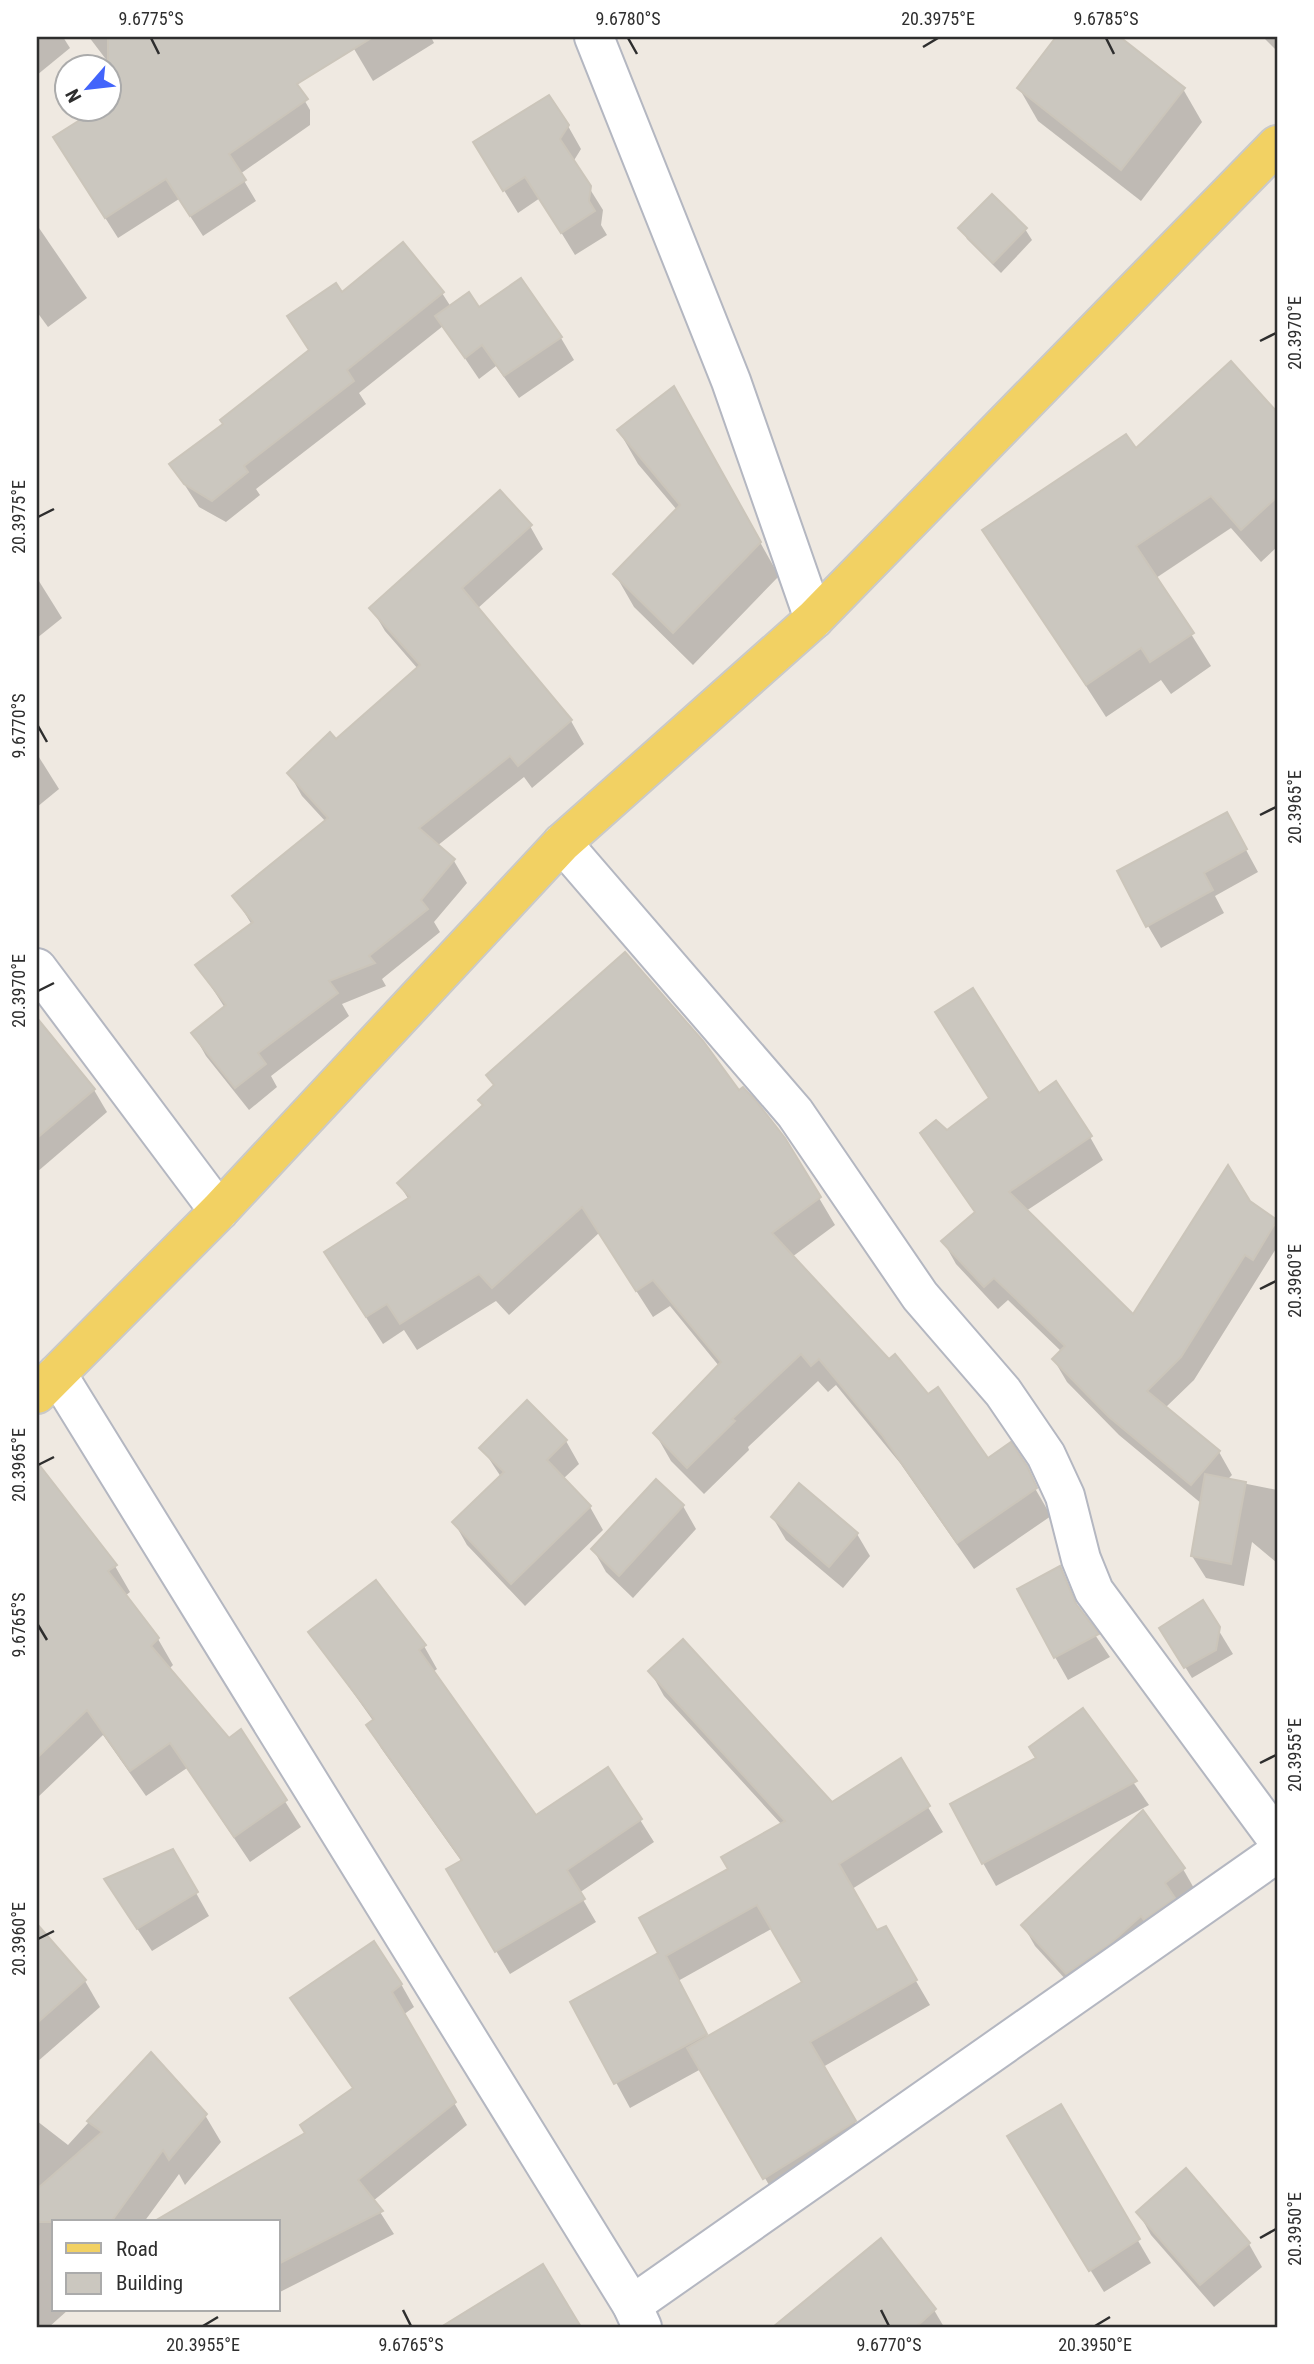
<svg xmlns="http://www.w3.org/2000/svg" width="1314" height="2364" font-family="'Roboto Condensed',sans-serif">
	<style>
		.shadow { fill: #0003; fill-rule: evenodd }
		.building { fill: #cbc7bf; stroke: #cbc5ba; stroke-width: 2 }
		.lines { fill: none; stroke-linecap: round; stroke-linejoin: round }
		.minor-casing { stroke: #b4b7c1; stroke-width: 42 }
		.primary-casing { stroke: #c9c9c9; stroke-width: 42 }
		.minor { stroke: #fff; stroke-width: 38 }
		.primary { stroke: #f2d163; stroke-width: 38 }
		.ticks { fill: none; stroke: #2e2e2e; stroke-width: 2.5 }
		.neatline { fill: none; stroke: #2e2e2e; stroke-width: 2.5 }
		.ticks-label { font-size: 18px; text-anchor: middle; fill: #2e2e2e }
	</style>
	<rect width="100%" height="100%" fill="#efe9e1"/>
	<g class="shadow">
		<path d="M37 37H63L70 48 37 75Z"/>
		<path d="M89 37H258L298 89 310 110V125L240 174 256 201 203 236 179 199 118 238 67 158 108 108 130 91Z"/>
		<path d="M347 37H431L434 43 373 81Z"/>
		<path d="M1058 37H1117L1183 89 1202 122 1141 201 1038 121 1019 88Z"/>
		<path d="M1263 37H1277V51Z"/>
		<path d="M568 126 581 149 573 162 603 210 601 225 607 235 575 255 540 198 518 213 489 166Z"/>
		<path d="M39 228 87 298 48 327 37 312V230Z"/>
		<path d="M961 228 1025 229 1032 240 1001 273 967 239Z"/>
		<path d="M442 293 451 307 479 309 561 338 574 360 519 398 496 366 479 379 443 326 359 393 366 404 256 489 260 495 226 522 199 507 171 464 225 425 310 351 342 294Z"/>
		<path d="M1231 363 1277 414V547L1261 562 1231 528 1156 578 1211 666 1171 694 1161 680 1106 717 985 530 1135 451Z"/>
		<path d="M692 421 779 576 693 665 634 607 615 574 677 510 638 464 619 431Z"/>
		<path d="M530 526 543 549 477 609 571 721 584 744 532 788 524 777 437 846 454 861 467 883 434 922 440 932 382 979 386 986 342 1004 349 1016 271 1076 277 1087 249 1110 206 1056 193 1033 225 1008 198 966 252 925 235 897 326 822 302 796 289 773 336 741 418 669 385 631 372 609Z"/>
		<path d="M37 578 62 618 37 638Z"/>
		<path d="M37 754 59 789 37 807Z"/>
		<path d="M1239 837 1258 872 1215 896 1224 913 1161 948 1148 926Z"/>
		<path d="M37 1021 94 1090 107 1112 37 1172Z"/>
		<path d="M488 1076 819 1198 835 1225 792 1257 888 1361 928 1396 988 1460 1010 1445 1051 1516 974 1569 900 1463 836 1385 828 1392 818 1381 748 1447 749 1450 704 1494 671 1461 655 1433 719 1366 670 1306 653 1317 599 1233 509 1315 496 1301 417 1350 404 1330 383 1344 342 1280 409 1200 399 1184 484 1107 495 1087Z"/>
		<path d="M1038 1096 1090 1137 1103 1160 1026 1211 1133 1316 1249 1202 1269 1216 1277 1230V1247L1194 1380 1165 1408 1219 1452 1232 1475 1227 1480 1277 1490V1563L1252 1542 1244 1586 1206 1578 1192 1556 1202 1504 1119 1435 1067 1382 1054 1360 1062 1352 1008 1300 998 1309 956 1264 943 1241 976 1214 923 1134 947 1132Z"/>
		<path d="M566 1441 579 1464 563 1479 590 1507 603 1530 525 1606 467 1545 454 1522 501 1477 482 1448Z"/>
		<path d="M657 1481 683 1506 696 1529 633 1598 606 1572 593 1549Z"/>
		<path d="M56 1490 115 1566 130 1592 125 1596 158 1639 173 1665 169 1669 229 1740 241 1731 301 1827 250 1862 187 1768 146 1796 103 1735 37 1798V1512Z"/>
		<path d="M773 1518 857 1534 870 1556 843 1588 786 1540Z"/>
		<path d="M1060 1569 1083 1617 1110 1657 1068 1680 1055 1657Z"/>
		<path d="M1202 1603 1233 1654 1192 1678 1161 1628Z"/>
		<path d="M310 1632 424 1646 437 1669 433 1672 536 1818 608 1769 654 1842 579 1893 596 1922 510 1974 461 1893 462 1862 381 1748 368 1725 374 1722Z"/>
		<path d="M650 1671 832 1804 900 1761 943 1832 852 1889 877 1933 885 1928 930 2005 823 2067 869 2146 779 2202 701 2069 630 2108 572 2002 661 1954 730 1870 782 1825 664 1696ZM773 1928 804 1982 708 2038 678 1981Z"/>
		<path d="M1083 1710 1149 1805 996 1886 983 1863 1038 1759Z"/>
		<path d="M173 1852 209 1916 152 1951 120 1903Z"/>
		<path d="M1183 1869 1195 1890 1079 1994 1035 1946 1023 1925Z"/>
		<path d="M37 1927 85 1981 100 2007 37 2062Z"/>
		<path d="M401 1984 414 2007 403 2015 467 2125 373 2201 394 2234 278 2293V2222H208L195 2200 307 2134 354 2089 293 1998Z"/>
		<path d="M151 2054 205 2115 221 2142 185 2185 179 2174 144 2222H54V2310H68L49 2327H37V2121L68 2145Z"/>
		<path d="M1060 2107 1151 2263 1104 2292 1022 2160Z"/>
		<path d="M1138 2212 1249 2244 1262 2267 1214 2307 1151 2235Z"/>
		<path d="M542 2267 579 2327H456L482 2311Z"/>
		<path d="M799 2308 934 2310 944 2327H811Z"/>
	</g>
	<g class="building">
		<path d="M108 37H373L297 84 308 99 229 154 246 180 190 216 166 179 105 218 53 137 99 108H108Z"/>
		<path d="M1056 37H1120L1185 88 1121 170 1017 88Z"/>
		<path d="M549 95 569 125 560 139 591 186 589 201 595 211 561 233 525 177 503 191 473 142Z"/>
		<path d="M992 194 1027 228 993 263 958 228Z"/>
		<path d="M403 242 444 292 347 370 354 381 244 466 248 472 212 501 184 484 169 464 223 424 220 420 309 350 287 316 336 283 342 292Z"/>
		<path d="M521 278 562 337 504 376 482 345 465 358 435 316 469 292 479 307Z"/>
		<path d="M1231 361 1277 412V497L1241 530 1211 496 1136 546 1194 633 1150 662 1141 648 1086 685 982 530 1126 434 1136 448Z"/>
		<path d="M674 386 761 542 673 633 613 574 680 505 617 430Z"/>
		<path d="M500 490 532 525 462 588 572 720 518 766 510 756 419 828 455 859 421 900 428 909 369 956 375 963 329 981 338 993 258 1053 266 1064 235 1088 191 1033 226 1005 195 965 253 922 232 896 328 818 287 773 330 732 336 739 420 665 369 608Z"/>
		<path d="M1227 812 1247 849 1204 873 1213 890 1146 927 1117 871Z"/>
		<path d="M625 952 703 1041 739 1090 743 1087 756 1101 785 1138 821 1197 772 1233 889 1359 895 1354 928 1394 938 1387 988 1458 1011 1442 1027 1466 1037 1488 957 1543 882 1435 819 1359 811 1366 801 1354 732 1419 735 1421 687 1468 653 1433 721 1362 653 1280 636 1291 582 1207 492 1288 479 1274 400 1324 387 1304 366 1317 324 1252 410 1197 397 1183 483 1105 478 1100 494 1085 486 1075Z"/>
		<path d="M973 988 1039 1093 1056 1081 1092 1136 1009 1192 1133 1314 1228 1165 1250 1201 1277 1220 1253 1260 1245 1255 1181 1357 1147 1391 1220 1451 1191 1485 1109 1417 1052 1359 1065 1346 994 1278 984 1287 941 1241 975 1212 920 1133 936 1120 947 1130 989 1098 935 1012Z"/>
		<path d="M37 1018 95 1089 37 1138Z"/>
		<path d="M527 1400 567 1440 547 1460 591 1506 511 1584 452 1522 504 1472 479 1448Z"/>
		<path d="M37 1462 117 1565 108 1571 159 1638 151 1646 229 1738 241 1729 287 1800 234 1837 170 1743 130 1771 87 1710 37 1758Z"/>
		<path d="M1205 1474 1246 1482 1231 1564 1191 1556Z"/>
		<path d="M656 1479 684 1505 619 1576 591 1549Z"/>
		<path d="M799 1483 858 1533 829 1567 771 1517Z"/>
		<path d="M1060 1566 1076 1604 1099 1634 1054 1658 1017 1589Z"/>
		<path d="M376 1580 426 1645 419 1650 536 1815 608 1767 642 1819 567 1870 585 1899 495 1952 446 1869 462 1860 366 1725 374 1719 308 1632Z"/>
		<path d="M1203 1600 1220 1627 1216 1650 1184 1668 1159 1628Z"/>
		<path d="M683 1639 832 1802 901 1758 930 1806 839 1864 877 1930 886 1926 917 1980 810 2042 856 2121 763 2179 687 2048 802 1982 757 1905 666 1956 707 2034 614 2084 570 2002 658 1953 639 1918 728 1869 721 1857 785 1821 648 1671Z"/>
		<path d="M1083 1708 1137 1781 982 1864 950 1804 1036 1758 1029 1747Z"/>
		<path d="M1143 1810 1185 1868 1165 1883 1175 1898 1144 1920 1141 1916 1111 1943 1066 1974 1021 1925Z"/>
		<path d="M173 1849 198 1892 137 1929 104 1879Z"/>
		<path d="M37 1924 86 1980 37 2023Z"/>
		<path d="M374 1941 402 1984 392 1992 456 2102 358 2180 383 2211 278 2264V2222H153L305 2133 300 2125 353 2088 290 1998Z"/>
		<path d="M151 2052 207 2114 169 2160 163 2150 111 2222H37V2189L102 2132 87 2121Z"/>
		<path d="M1061 2104 1140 2239 1089 2271 1007 2136Z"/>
		<path d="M1186 2168 1250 2243 1200 2285 1136 2212Z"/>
		<path d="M881 2238 936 2309 916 2327H773Z"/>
		<path d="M543 2264 581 2327H441Z"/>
	</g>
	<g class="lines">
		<g class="minor-casing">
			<g id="minor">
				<path d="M594 37 731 381 814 619"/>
				<path d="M562 843 795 1113 920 1296 1003 1392 1046 1455 1065 1496 1081 1559 1094 1591 1277 1839"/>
				<path d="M37 968 219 1211"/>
				<path d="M57 1374 632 2305 642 2327"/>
				<path d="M632 2305 1277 1853"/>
			</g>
		</g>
		<g class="primary-casing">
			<path id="primary" d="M37 1394 219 1211 562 843 814 619 1277 145"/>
		</g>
		<use href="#minor" class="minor"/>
		<use href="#primary" class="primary"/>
	</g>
	<path class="ticks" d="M151 38 159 54M628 38 637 54M1106 38 1114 54M923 47 938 38M1260 341 1276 333M38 517 54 509M38 726 47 742M1260 815 1276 807M38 991 54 983M1260 1289 1276 1281M38 1465 54 1457M38 1625 47 1640M1260 1763 1276 1755M38 1939 54 1931M1260 2238 1276 2229M403 2310 411 2326M881 2310 889 2326M203 2326 218 2317M1095 2326 1110 2317"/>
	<rect width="1314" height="2364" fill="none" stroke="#ffffff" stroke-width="77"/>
	<rect x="52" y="2220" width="228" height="91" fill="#ffffff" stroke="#ababab" stroke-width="2"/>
	<rect x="66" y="2243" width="35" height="10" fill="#f2d163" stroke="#ababab" stroke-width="2"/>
	<text x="116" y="2256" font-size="21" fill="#2e2e2e">Road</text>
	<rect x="66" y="2273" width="35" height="21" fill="#cbc7bf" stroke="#ababab" stroke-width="2"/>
	<text x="116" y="2290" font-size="21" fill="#2e2e2e">Building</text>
	<g transform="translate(88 88) rotate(242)"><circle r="33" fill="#ffffff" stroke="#ababab" stroke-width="2"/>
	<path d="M0-5L12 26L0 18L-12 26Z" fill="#4264fb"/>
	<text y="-10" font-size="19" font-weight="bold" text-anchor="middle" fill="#2e2e2e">N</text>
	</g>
	<rect x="38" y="38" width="1238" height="2288" class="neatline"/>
	<g class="ticks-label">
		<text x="151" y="25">9.6775°S</text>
		<text x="628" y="25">9.6780°S</text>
		<text x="938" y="25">20.3975°E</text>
		<text x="1106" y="25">9.6785°S</text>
		<text transform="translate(1295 333) rotate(-90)" y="6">20.3970°E</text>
		<text transform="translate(19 517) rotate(-90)" y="6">20.3975°E</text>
		<text transform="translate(19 726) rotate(-90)" y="6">9.6770°S</text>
		<text transform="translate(1295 807) rotate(-90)" y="6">20.3965°E</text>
		<text transform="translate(19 991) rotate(-90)" y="6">20.3970°E</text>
		<text transform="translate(1295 1281) rotate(-90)" y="6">20.3960°E</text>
		<text transform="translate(19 1465) rotate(-90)" y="6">20.3965°E</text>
		<text transform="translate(19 1625) rotate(-90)" y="6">9.6765°S</text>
		<text transform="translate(1295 1755) rotate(-90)" y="6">20.3955°E</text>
		<text transform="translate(19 1939) rotate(-90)" y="6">20.3960°E</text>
		<text transform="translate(1295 2229) rotate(-90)" y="6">20.3950°E</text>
		<text x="203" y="2351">20.3955°E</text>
		<text x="411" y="2351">9.6765°S</text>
		<text x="889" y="2351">9.6770°S</text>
		<text x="1095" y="2351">20.3950°E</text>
	</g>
</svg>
